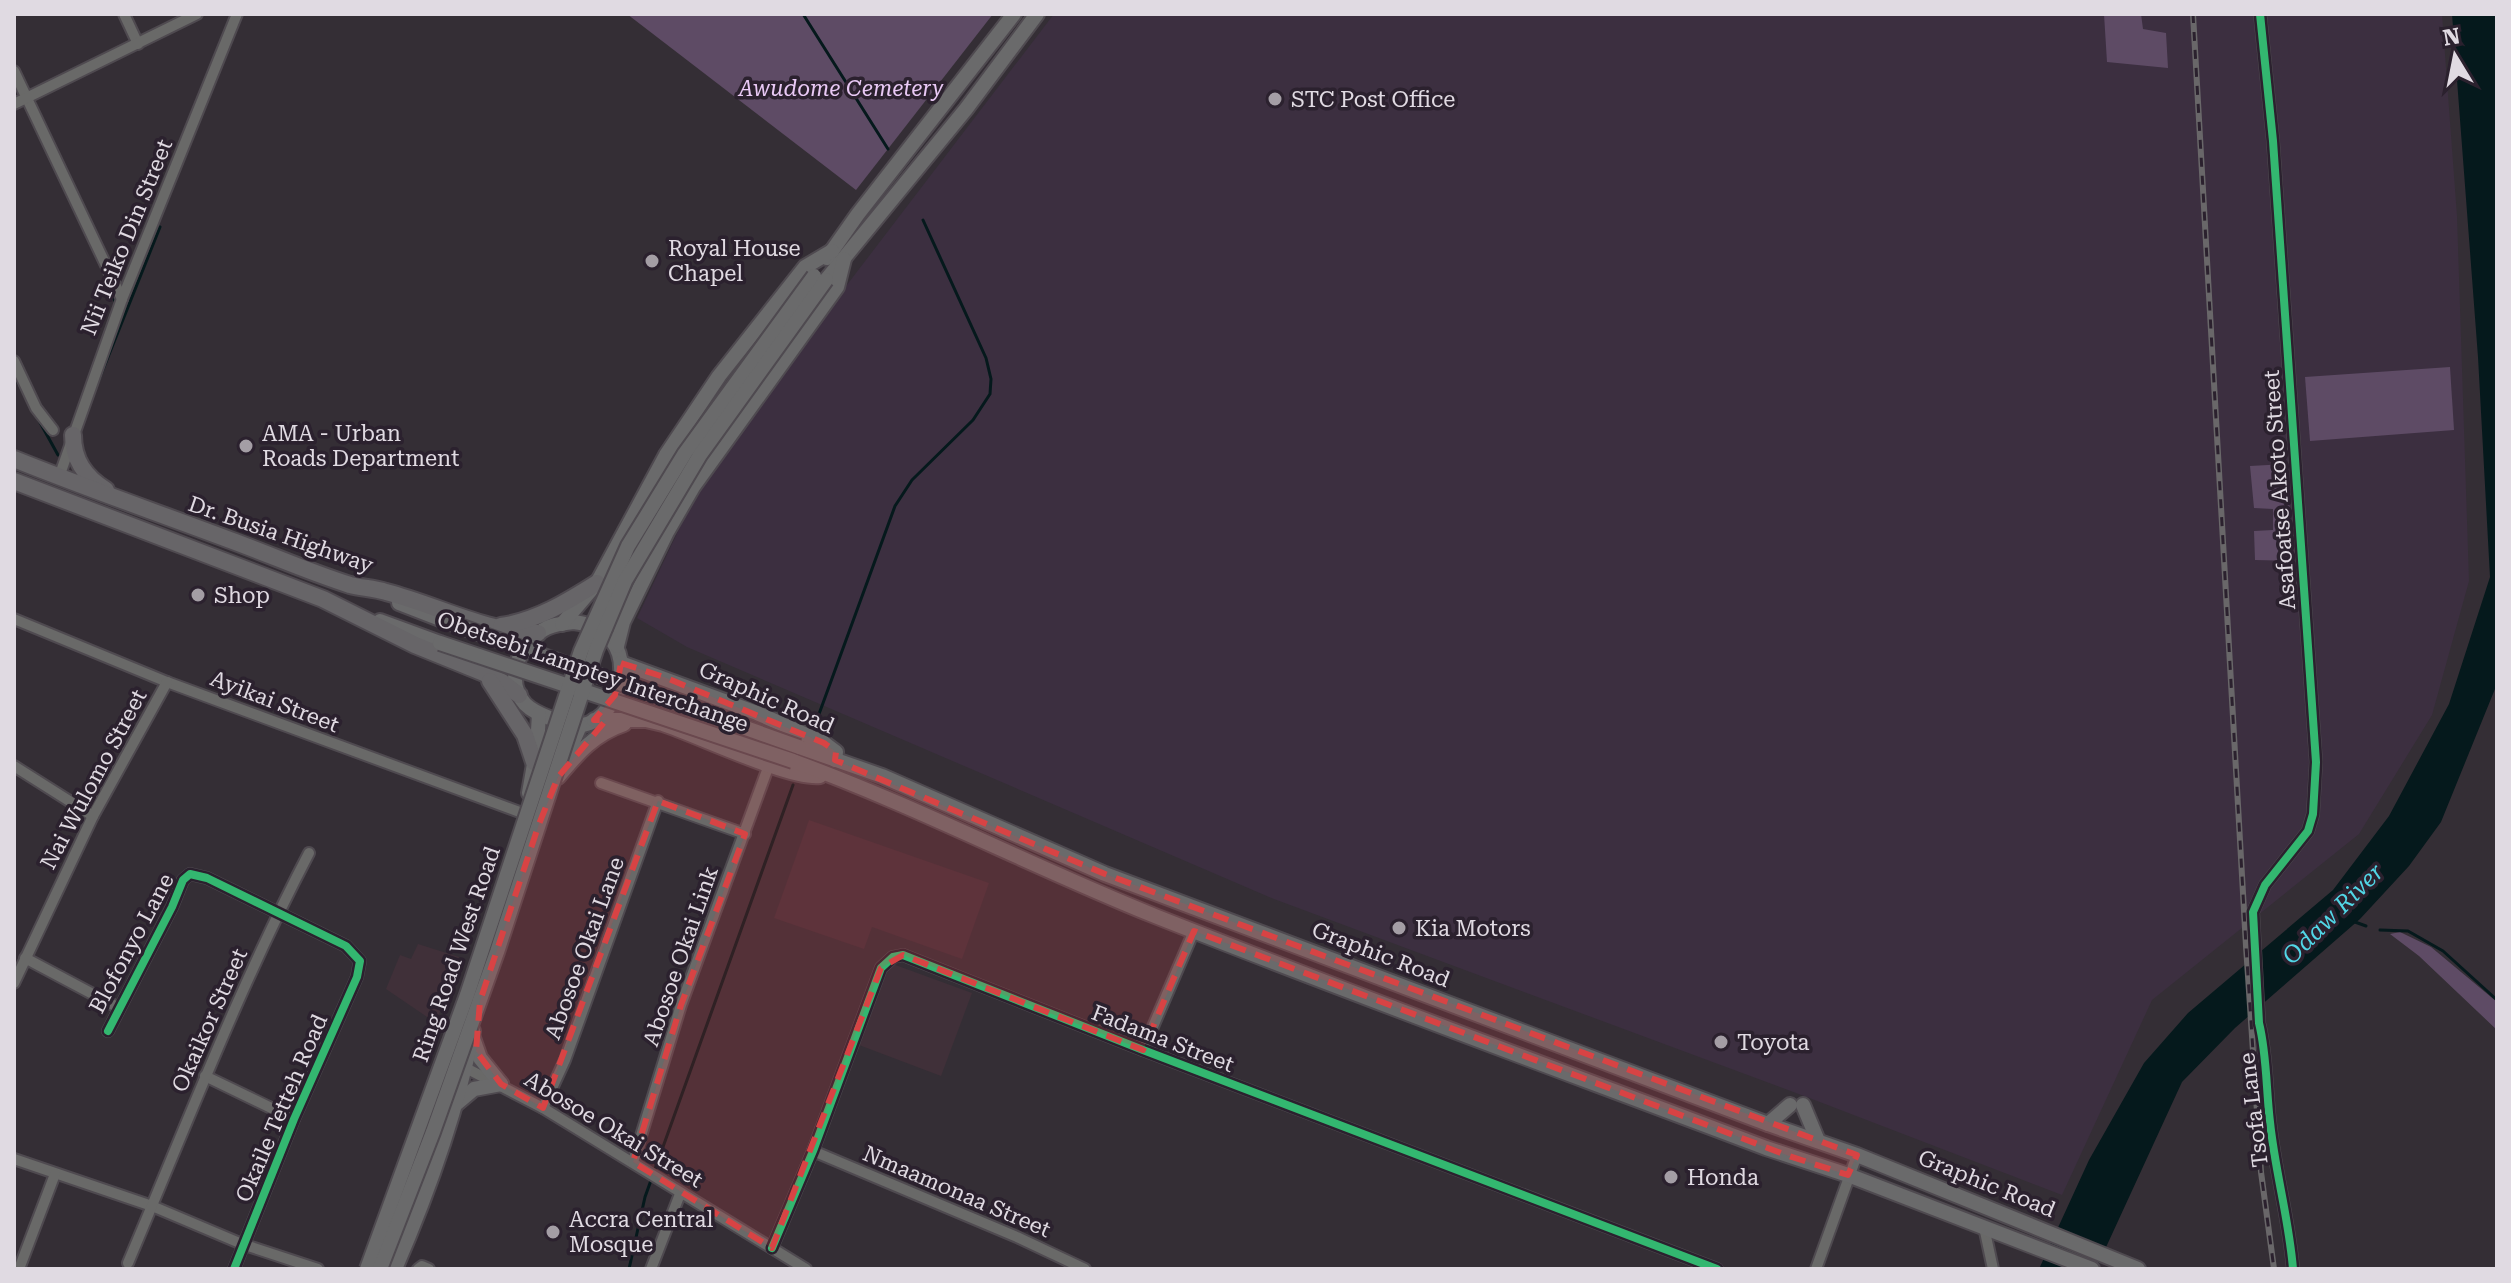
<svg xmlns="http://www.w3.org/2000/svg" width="2511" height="1283" font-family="'Roboto Serif',serif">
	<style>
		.commercial { fill: #403039 }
		.built { fill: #3c2f40 }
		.green { fill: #5e4b65 }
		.water { fill: #05191c }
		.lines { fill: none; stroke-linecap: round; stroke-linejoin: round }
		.stream { stroke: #05191c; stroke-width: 3 }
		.minor-casing { stroke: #4f4a50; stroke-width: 14 }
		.major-casing { stroke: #4f4a50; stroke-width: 18 }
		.highway-casing { stroke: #4f4a50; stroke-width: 20 }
		.minor { stroke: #696968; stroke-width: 10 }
		.major { stroke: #6a6a6b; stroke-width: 14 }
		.highway { stroke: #676568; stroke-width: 16 }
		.rail-casing { stroke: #696769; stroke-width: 6 }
		.rail { stroke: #2b212e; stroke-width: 3; stroke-dasharray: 9; stroke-linecap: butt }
		.major-bridge-casing { stroke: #4f4a50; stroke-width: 18; stroke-linecap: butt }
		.major-bridge { stroke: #6a6a6b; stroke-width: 14 }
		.cycleway-casing { stroke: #2b212e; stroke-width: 13 }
		.cycleway { stroke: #33b770; stroke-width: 8 }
		.marked { fill: #d84344; fill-opacity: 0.2; stroke: #d84344; stroke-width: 6; stroke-dasharray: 16 10; stroke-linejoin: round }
		.poi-dot { fill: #a49ea5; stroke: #2b212e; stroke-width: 3 }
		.labels { text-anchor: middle; stroke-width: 7; stroke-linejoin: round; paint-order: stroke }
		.park-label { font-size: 22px; font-style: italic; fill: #e9c9f5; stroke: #2b212e }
		.poi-label { font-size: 22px; fill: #e0dae2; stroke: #2b212e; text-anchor: start }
		.street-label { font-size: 22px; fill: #e0dae2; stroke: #2b212e }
		.water-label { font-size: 24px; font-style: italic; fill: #51d6e6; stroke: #2b212e }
	</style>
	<rect width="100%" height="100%" fill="#342e35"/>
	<g class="commercial">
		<path d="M809 820 989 883 962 959 872 927 864 949 774 918Z"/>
		<path d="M418 944 459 957 436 1023 386 989 400 955 411 959Z"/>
		<path d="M890 963 972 993 941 1076 859 1045Z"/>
	</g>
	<path class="built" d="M1054 14H2442L2457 216 2469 581 2432 715 2359 834 2152 1000 2062 1195 1812 1099 1274 899 687 647 637 618 697 491 772 383Z"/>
	<g class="green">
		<path d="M627 14H993L856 190Z"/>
		<path d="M2104 14H2141L2143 29 2166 33 2168 68 2107 62Z"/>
		<path d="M2450 367 2454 430 2310 441 2305 377Z"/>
		<path d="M2286 464 2294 561 2255 560 2254 531 2273 530V509L2254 508 2250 466Z"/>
		<path d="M2400 932 2431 947 2497 1002V1030L2419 956 2390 934Z"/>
	</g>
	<path class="water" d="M2452 14H2497V684L2441 822 2409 866 2360 919 2235 1028 2182 1082 2096 1269H2039L2089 1160 2144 1063 2188 1013 2333 890 2389 816 2449 704 2490 577 2478 357Z"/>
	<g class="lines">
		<g class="stream">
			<path d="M803 14 888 149"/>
			<path d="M106 278 116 304"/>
			<path d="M14 375 25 396"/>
			<path d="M98 382 160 227"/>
			<path d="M37 417 58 455"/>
			<path d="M815 725 895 506 912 480 973 420 990 394 991 379 986 358 923 220"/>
			<path d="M2355 922 2366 926"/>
			<path d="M2380 930 2408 931 2443 951 2497 1000"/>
			<path d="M629 1269 645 1197 793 785"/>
		</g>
		<g class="minor-casing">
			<g id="minor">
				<path d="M124 14 138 44"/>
				<path d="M2260 14 2273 141 2316 762 2313 814 2308 831 2265 885 2253 912 2259 1023C2267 1055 2266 1089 2270 1122 2275 1171 2289 1219 2293 1269"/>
				<path d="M14 71 122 299"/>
				<path d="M14 104 197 14"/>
				<path d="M14 361 36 408 53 430"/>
				<path d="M59 477 122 299 237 14"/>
				<path d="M14 619 167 682 525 814"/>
				<path d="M14 766 93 816"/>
				<path d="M601 783 745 834"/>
				<path d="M25 958 119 1008"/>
				<path d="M14 983 93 816 167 682"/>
				<path d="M108 1031 172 907 183 880 190 874 207 878 346 946 360 961 357 977 294 1119 234 1269"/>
				<path d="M1143 1050 1194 931"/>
				<path d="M460 1065 543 1108 806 1269"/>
				<path d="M205 1076 294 1119"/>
				<path d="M543 1108 565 1060 658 801"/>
				<path d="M813 1151 1017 1237 1085 1269"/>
				<path d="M14 1159 152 1206 242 1244 318 1269"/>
				<path d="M633 1162 681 1005 769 765"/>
				<path d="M1984 1227 1993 1269"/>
				<path d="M772 1248 813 1151 881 968 893 957 903 955 1143 1050 1717 1269"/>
				<path d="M128 1263C186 1126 240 985 309 853"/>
				<path d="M19 1269 55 1174"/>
				<path d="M418 1269 422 1266 429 1269"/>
				<path d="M651 1269 680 1194"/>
				<path d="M1816 1269 1857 1155"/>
			</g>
		</g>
		<g class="major-casing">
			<g id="major">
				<path d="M827 258 858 214 1014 14"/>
				<path d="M826 280 966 109 1037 14"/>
				<path d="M399 603 448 622"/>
				<path d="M380 621 440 643"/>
				<path d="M573 622C647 629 624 719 582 725 572 726 562 722 552 719 542 715 533 712 525 704 504 681 519 644 543 630 552 624 562 624 573 622Z"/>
				<path d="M562 624 597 583 666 455 719 376 805 267 832 251"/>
				<path d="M617 646 623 622 667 532 693 487 837 287 844 259"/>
				<path d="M621 663 757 713 824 743 836 752 835 760"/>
				<path d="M594 720H646L663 724C697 735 790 780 820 776"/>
				<path d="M799 747 882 776 1105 874 1768 1124 1857 1155 2138 1269"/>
				<path d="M567 755 580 726"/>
				<path d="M793 761C916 806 1033 867 1155 916 1357 996 1562 1071 1766 1148L1848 1175 2092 1269"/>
				<path d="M558 777C578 753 594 734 624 724"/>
				<path d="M529 793 537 747 539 714"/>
				<path d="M473 1038 480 1058 501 1084"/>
				<path d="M455 1105 474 1089 501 1084"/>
				<path d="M1803 1105 1818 1141"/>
				<path d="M1768 1124 1790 1105"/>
				<path d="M395 1269C428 1193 457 1112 473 1031"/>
			</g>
		</g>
		<g class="highway-casing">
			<g id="highway">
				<path d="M73 435C73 460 85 477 106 490"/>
				<path d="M14 459C86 488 158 513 230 540 271 555 309 572 350 585 362 588 374 588 386 592 437 605 484 632 538 633"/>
				<path d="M14 481 323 599 415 645 484 673 502 682 519 695"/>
				<path d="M501 626C536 621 567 602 597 583"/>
				<path d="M490 681 525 735 534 762"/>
			</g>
		</g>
		<use href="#minor" class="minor"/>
		<use href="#major" class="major"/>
		<use href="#highway" class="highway"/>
		<g class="rail-casing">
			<path id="rail" d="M2193 14 2246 946 2261 1172 2274 1269"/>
		</g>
		<use href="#rail" class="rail"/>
		<g class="major-bridge-casing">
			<g id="major-bridge">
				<path d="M448 622 799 747"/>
				<path d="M440 643 793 761"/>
				<path d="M367 1269 467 995 581 651 628 546 685 453 814 276"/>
				<path d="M380 1269 433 1132 497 952 596 650 625 581 700 455 826 280"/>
			</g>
		</g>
		<use href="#major-bridge" class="major-bridge"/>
		<g class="cycleway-casing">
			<g id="cycleway">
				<path d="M2260 14 2273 141 2316 762 2313 814 2308 831 2265 885 2253 912 2259 1023C2267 1055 2266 1089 2270 1122 2275 1171 2289 1219 2293 1269"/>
				<path d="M108 1031 172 907 183 880 190 874 207 878 346 946 360 961 357 977 294 1119 234 1269"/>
				<path d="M772 1248 813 1151 881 968 893 957 903 955 1143 1050 1717 1269"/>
			</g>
		</g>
		<use href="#cycleway" class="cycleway"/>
	</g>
	<path class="marked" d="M621 663 664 677 824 743 836 752 835 760 1105 874 1857 1155 1848 1175 1789 1156 1194 931 1143 1050 903 955 881 968 772 1248 633 1162 681 1005 745 834 658 801 543 1108 501 1084 476 1051 480 1001 539 824 558 777 606 720H594L615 695Z"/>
	<g class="poi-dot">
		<circle cx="1275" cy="99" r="8"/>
		<circle cx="652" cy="261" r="8"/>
		<circle cx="246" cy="446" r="8"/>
		<circle cx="198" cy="595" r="8"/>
		<circle cx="1399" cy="928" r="8"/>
		<circle cx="1721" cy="1042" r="8"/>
		<circle cx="1671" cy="1177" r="8"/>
		<circle cx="553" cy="1232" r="8"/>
	</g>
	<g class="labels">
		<g class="park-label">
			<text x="841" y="96">Awudome Cemetery</text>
		</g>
		<g class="poi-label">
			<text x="1291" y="107">STC Post Office</text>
			<text x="668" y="256">Royal House<tspan x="668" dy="25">Chapel</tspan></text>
			<text x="262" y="441">AMA - Urban<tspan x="262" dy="25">Roads Department</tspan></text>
			<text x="214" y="603">Shop</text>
			<text x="1415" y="936">Kia Motors</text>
			<text x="1737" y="1050">Toyota</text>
			<text x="1687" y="1185">Honda</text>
			<text x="569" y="1227">Accra Central<tspan x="569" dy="25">Mosque</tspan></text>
		</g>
		<g class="street-label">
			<text transform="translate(126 237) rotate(-68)" y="8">Nii Teiko Din Street</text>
			<text transform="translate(2279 490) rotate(-94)" y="8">Asafoatse Akoto Street</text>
			<text transform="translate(281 534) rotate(19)" y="8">Dr. Busia Highway</text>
			<text transform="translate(593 671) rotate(19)" y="8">Obetsebi Lamptey Interchange</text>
			<text transform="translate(767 697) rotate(24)" y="8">Graphic Road</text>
			<text transform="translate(275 701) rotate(21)" y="8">Ayikai Street</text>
			<text transform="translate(93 779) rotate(-62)" y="8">Nai Wulomo Street</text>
			<text transform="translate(131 943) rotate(-62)" y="8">Blofonyo Lane</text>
			<text transform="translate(584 948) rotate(-70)" y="8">Abosoe Okai Lane</text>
			<text transform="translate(456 954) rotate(-71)" y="8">Ring Road West Road</text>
			<text transform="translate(1381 954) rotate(21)" y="8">Graphic Road</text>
			<text transform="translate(680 956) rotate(-71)" y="8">Abosoe Okai Link</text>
			<text transform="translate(209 1020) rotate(-66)" y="8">Okaikor Street</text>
			<text transform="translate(1163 1038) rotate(21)" y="8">Fadama Street</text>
			<text transform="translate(281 1108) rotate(-67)" y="8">Okaile Tetteh Road</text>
			<text transform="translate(2253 1110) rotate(-97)" y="8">Tsofa Lane</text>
			<text transform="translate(614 1129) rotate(31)" y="8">Abosoe Okai Street</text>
			<text transform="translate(1987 1183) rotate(22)" y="8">Graphic Road</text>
			<text transform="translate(957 1191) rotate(23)" y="8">Nmaamonaa Street</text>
		</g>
		<g class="water-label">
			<text transform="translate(2333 914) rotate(-45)" y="8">Odaw River</text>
		</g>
	</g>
	<rect width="2511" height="1283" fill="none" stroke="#e0dae2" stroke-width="32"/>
	<g transform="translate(2455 56) rotate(350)" stroke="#2b212e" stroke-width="6" paint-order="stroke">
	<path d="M0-6L14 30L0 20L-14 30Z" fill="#e0dae2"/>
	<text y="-12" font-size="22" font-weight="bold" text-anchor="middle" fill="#e0dae2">N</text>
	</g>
</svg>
